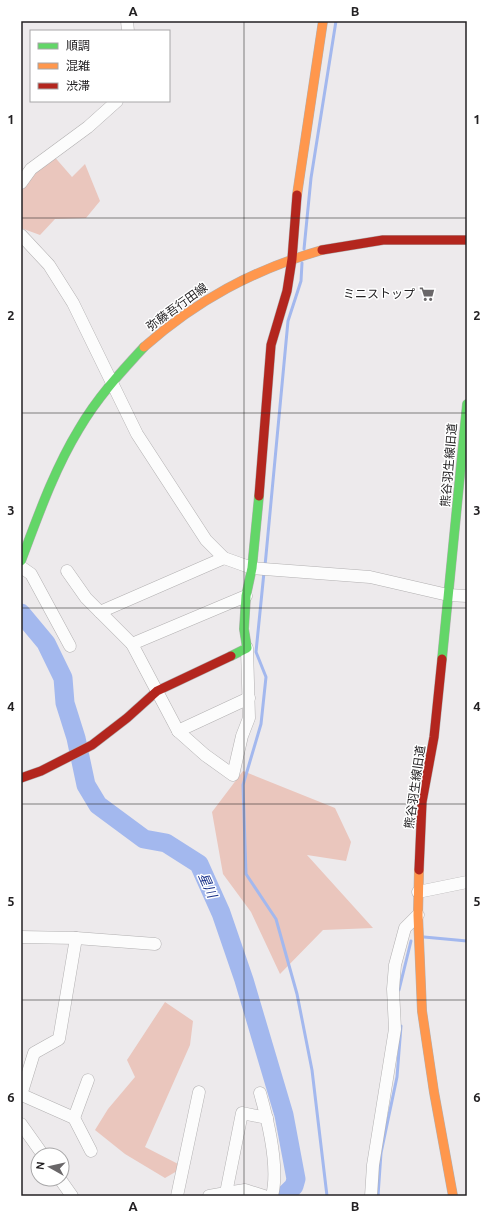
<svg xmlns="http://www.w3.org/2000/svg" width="488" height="1217" font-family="Ubuntu,'Noto Sans JP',sans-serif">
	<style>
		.green { fill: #eac6bd }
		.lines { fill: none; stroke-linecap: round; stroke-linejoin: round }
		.stream { stroke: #a3b8ee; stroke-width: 3 }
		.river { stroke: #a3b8ee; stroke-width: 19 }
		.street-casing { stroke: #b2b0b1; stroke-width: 13 }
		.fast-casing { stroke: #b2b0b1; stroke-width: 10 }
		.slow-casing { stroke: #b2b0b1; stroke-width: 10 }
		.jam-casing { stroke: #b2b0b1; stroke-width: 10 }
		.street { stroke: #fcfcfc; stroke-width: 12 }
		.fast { stroke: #63d668; stroke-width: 9 }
		.slow { stroke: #ff974d; stroke-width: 9 }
		.jam { stroke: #b3261e; stroke-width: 9 }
		.grid { fill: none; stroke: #232123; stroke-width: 1; stroke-opacity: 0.55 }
		.labels { text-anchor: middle; stroke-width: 3; stroke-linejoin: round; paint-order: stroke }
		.poi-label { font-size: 12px; fill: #232123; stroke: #fff; text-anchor: end }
		.street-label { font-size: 12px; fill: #232123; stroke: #fff }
		.water-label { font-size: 13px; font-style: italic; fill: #1c348b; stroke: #fff }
		.neatline { fill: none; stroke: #232123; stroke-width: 1.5 }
		.grid-label { font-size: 13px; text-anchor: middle; font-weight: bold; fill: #232123 }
	</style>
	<rect width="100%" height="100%" fill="#edeaec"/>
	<g class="green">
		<path d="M52 154 72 177 85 164 100 201 86 218 55 219 40 235 21 228V183Z"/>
		<path d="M243 771 335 808 351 842 346 861 307 855 373 928 323 930 280 974 251 912 223 874 212 812Z"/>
		<path d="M165 1002 193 1021 190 1045 145 1147 184 1167 165 1178 125 1154 95 1130 108 1109 135 1077 127 1060Z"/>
	</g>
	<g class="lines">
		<g class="stream">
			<path d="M304 249 311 178 336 21"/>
			<path d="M265 566 288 321 301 281 302 263"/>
			<path d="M264 572 256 652 266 677 261 724 243 785 246 874 276 919 297 994 312 1070 327 1196"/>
			<path d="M424 937 467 941"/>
			<path d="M399 990 411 941"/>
			<path d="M378 1196 381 1153 397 1077 401 1026"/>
		</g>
		<path class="river" d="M21 613 46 643 63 678 65 703 76 738 86 785 98 805 144 839 166 843 199 864 221 913 244 980 284 1115 296 1179 294 1186 284 1196"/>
		<g class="street-casing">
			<g id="street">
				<path d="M127 21 128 31"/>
				<path d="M21 183 31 169 88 127 117 101"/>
				<path d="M21 235 49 265 73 303 137 434 206 540 224 558 252 568 370 577 448 595 467 596"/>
				<path d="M21 567 31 574 70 646"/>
				<path d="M67 571 86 598 132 644"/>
				<path d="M246 596 132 644 178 731 205 755 233 775 242 736 249 718 247 648"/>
				<path d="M100 612 224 558"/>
				<path d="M178 731 249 698"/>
				<path d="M418 892 467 882"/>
				<path d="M21 937 76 938 155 944"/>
				<path d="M260 1093C268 1121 279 1168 272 1196"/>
				<path d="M21 1095 34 1053 59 1039 76 938"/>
				<path d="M22 1095 74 1118 91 1151"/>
				<path d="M74 1118 88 1080"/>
				<path d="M21 1124 43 1155"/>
				<path d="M60 1179 72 1196"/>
				<path d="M226 1193 245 1190 264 1196"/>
				<path d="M177 1196 199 1092"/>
				<path d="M209 1196 226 1193 242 1113 267 1118"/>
				<path d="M371 1196 373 1165 395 1029 393 989 395 965 405 928 418 915"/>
			</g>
		</g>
		<g class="fast-casing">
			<g id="fast">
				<path d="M21 561C38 516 54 470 79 429 97 398 120 373 144 347"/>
				<path d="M231 656 247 648 244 629 246 596 252 568 259 496"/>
				<path d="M442 659 467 404"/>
			</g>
		</g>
		<g class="slow-casing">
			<g id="slow">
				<path d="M297 195 323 21"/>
				<path d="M144 347C197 300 253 270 322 250"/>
				<path d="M419 870 418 915 422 1011 434 1092 453 1196"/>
			</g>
		</g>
		<g class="jam-casing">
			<g id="jam">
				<path d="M322 250 383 240H467"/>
				<path d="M259 496 271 345 287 291 292 259 297 195"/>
				<path d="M21 778 41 771 92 745 127 718 157 691 231 656"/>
				<path d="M419 870 422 802 434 737 442 659"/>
			</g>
		</g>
		<use href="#street" class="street"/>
		<use href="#fast" class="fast"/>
		<use href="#slow" class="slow"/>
		<use href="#jam" class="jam"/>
	</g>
	<path class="grid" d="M244 21V1196M21 218H467M21 413H467M21 608H467M21 804H467M21 1000H467"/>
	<defs>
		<g id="supermarket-bare" transform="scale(1.2)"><path d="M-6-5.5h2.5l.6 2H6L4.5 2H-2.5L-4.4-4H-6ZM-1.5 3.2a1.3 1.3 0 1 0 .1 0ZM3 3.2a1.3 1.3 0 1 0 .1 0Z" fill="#6a6769" stroke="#fff" stroke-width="2.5" paint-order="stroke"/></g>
	</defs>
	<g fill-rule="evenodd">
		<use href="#supermarket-bare" x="427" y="294"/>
	</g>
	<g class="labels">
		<g class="poi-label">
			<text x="415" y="298">ミニストップ</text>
		</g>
		<g class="street-label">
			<text transform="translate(177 307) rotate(-36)" y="4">弥藤吾行田線</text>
			<text transform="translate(449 465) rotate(-85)" y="4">熊谷羽生線旧道</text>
			<text transform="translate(415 787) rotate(-82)" y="4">熊谷羽生線旧道</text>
		</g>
		<g class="water-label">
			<text transform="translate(208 885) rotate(66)" y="5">星川</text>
		</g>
	</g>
	<rect width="488" height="1217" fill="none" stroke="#ffffff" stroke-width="44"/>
	<rect x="30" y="30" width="140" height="72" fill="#ffffff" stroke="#a7a6a7"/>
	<rect x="38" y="43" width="20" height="6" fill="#63d668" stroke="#a7a6a7"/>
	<text x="66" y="50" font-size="12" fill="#232123">順調</text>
	<rect x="38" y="63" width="20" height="6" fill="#ff974d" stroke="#a7a6a7"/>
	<text x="66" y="70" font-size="12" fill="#232123">混雑</text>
	<rect x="38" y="83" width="20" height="6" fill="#b3261e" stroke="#a7a6a7"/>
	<text x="66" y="90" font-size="12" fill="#232123">渋滞</text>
	<g transform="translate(50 1167) rotate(278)"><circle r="19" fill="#ffffff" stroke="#a7a6a7"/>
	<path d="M0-3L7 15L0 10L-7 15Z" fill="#6a6769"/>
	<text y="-6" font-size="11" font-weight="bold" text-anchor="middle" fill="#232123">N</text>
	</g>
	<rect x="22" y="22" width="444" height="1173" class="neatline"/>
	<g class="grid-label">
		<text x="133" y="16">A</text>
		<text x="355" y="16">B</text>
		<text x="11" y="124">1</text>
		<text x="477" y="124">1</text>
		<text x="11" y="320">2</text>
		<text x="477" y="320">2</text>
		<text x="11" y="515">3</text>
		<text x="477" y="515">3</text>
		<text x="11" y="711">4</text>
		<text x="477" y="711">4</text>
		<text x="11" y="906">5</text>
		<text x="477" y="906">5</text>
		<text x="11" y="1102">6</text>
		<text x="477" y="1102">6</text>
		<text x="133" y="1211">A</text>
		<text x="355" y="1211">B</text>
	</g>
</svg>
